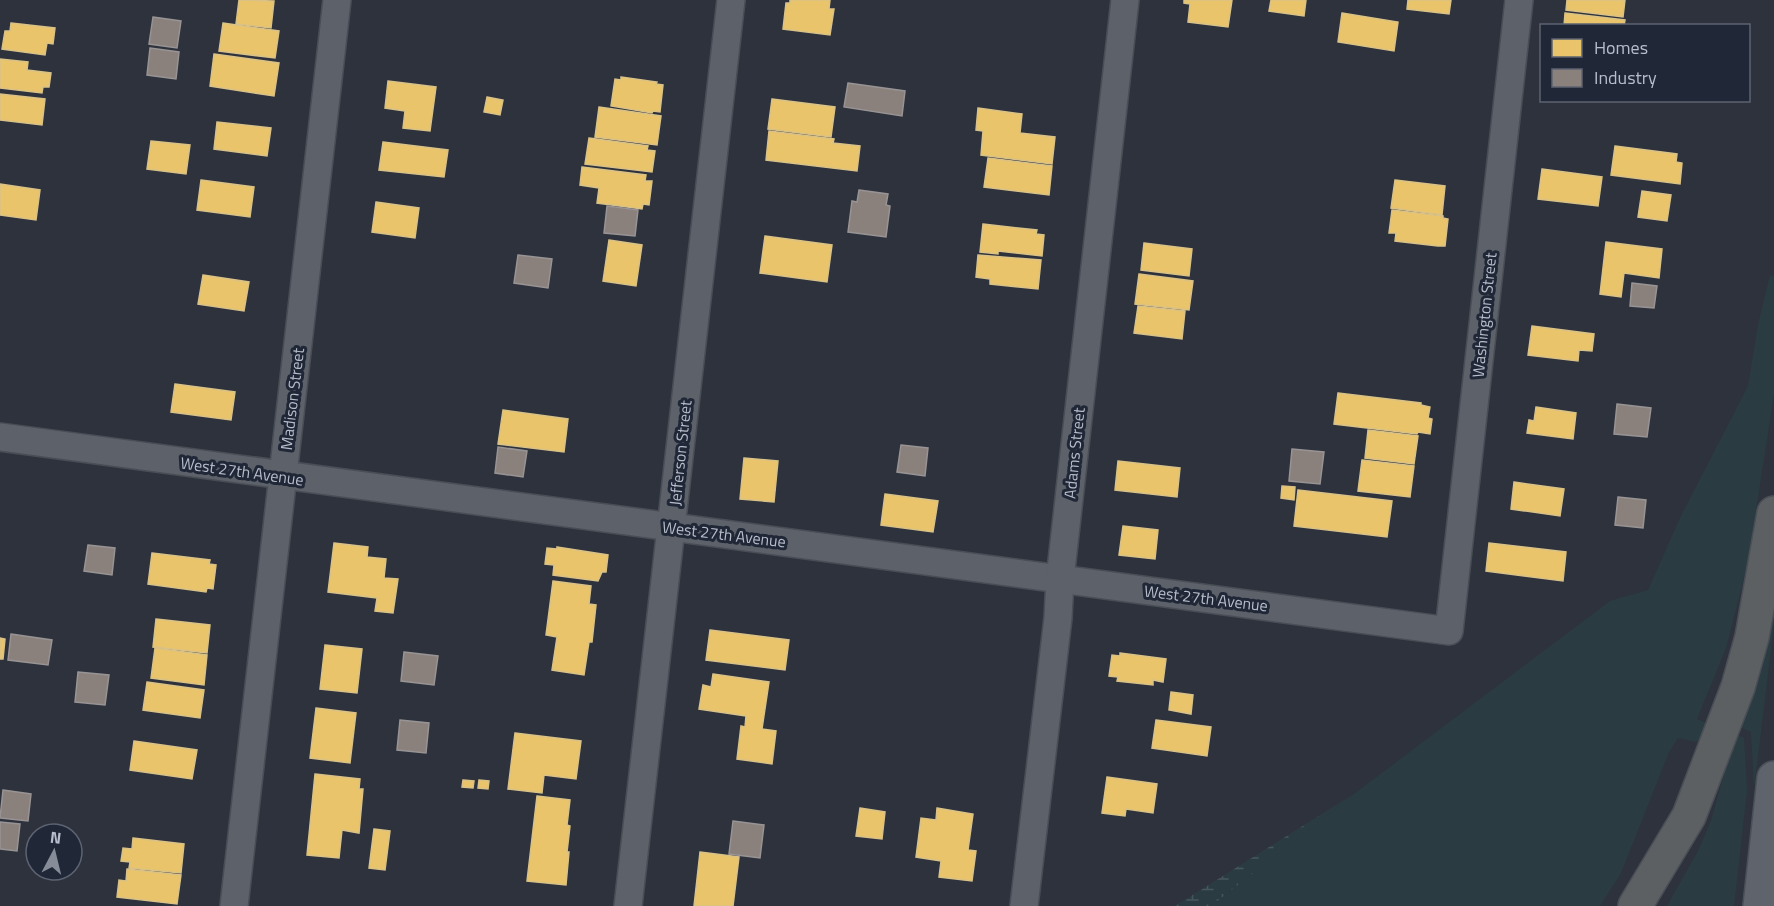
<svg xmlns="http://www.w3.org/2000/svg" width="1774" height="906" font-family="'Titillium Web',sans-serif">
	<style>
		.green { fill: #2a3c42 }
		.wetland { fill: url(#wetland-marsh) }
		.homes { fill: #e9c46a; stroke: #dac287; stroke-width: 1.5 }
		.industry { fill: #8a817c; stroke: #989394; stroke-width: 1.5 }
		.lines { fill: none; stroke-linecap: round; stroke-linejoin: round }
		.minor-casing { stroke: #494d55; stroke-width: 30 }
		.major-casing { stroke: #4b4f58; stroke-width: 36 }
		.highway-casing { stroke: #4a4e57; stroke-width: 36 }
		.minor { stroke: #5d6169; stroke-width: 27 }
		.major { stroke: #5f636b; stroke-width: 33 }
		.highway { stroke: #5d6062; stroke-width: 33 }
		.labels { text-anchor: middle; stroke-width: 6; stroke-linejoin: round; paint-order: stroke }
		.street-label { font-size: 16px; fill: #b8bdcb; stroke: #202737 }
	</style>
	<defs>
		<pattern id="wetland-marsh" width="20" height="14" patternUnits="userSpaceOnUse" patternTransform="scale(1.5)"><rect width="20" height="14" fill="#2a3c42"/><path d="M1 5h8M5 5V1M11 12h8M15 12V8" fill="none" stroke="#47565c"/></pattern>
	</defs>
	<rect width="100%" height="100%" fill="#2d323c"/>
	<g class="green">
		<path d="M1770 275 1774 276V394L1748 562 1726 648 1697 719 1710 725 1706 735 1696 742 1678 738 1669 752 1621 873 1600 906H1211L1354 794 1610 601 1648 590 1680 518 1748 386 1758 325Z"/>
		<path d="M1771 612H1774V624L1754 789 1751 732 1738 726Z"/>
		<path d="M1735 734 1744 738 1747 790 1734 906H1667L1698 851 1711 821Z"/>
	</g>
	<path class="wetland" d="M1354 794 1211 906H1175Z"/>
	<g class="homes">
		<path d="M239 0 274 1 271 28 236 24Z"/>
		<path d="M790 0H830L829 9H834L830 35 783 29 786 3H790Z"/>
		<path d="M1184 0H1232L1228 27 1188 22 1190 4 1184 3Z"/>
		<path d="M1271 0H1306L1304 16 1269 11Z"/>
		<path d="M1408 0H1451L1449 14 1407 9Z"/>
		<path d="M1567 0H1625L1623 17 1566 10Z"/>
		<path d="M1342 13 1398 22 1394 51 1338 42Z"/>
		<path d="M1565 13 1625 20 1624 26H1564Z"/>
		<path d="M11 23 55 28 53 44 47 43 45 55 2 49 5 31H10Z"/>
		<path d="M223 23 279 31 275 58 219 51Z"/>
		<path d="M214 54 279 63 274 96 210 86Z"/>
		<path d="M0 59 28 62 27 70 51 73 49 87H43L42 93 0 88Z"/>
		<path d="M621 77 657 82 656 84 663 85 660 112 653 111 652 113 611 106 615 79 621 80Z"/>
		<path d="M388 81 436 87 430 131 403 128 405 111 385 108Z"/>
		<path d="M0 94 45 99 42 125 0 120Z"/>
		<path d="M487 97 503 100 500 115 484 112Z"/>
		<path d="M772 99 835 107 831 137 768 129Z"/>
		<path d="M599 107 661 116 657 145 595 137Z"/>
		<path d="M978 108 1022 114 1020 133 1055 137 1052 164 981 155 983 131 976 130Z"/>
		<path d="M217 122 271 128 267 156 214 149Z"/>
		<path d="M769 131 834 139 833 143 860 146 857 171 766 160Z"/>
		<path d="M589 138 648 146 647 150 655 151 652 172 585 164Z"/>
		<path d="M151 141 190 145 186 174 147 169Z"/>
		<path d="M383 142 448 150 444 177 379 170Z"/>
		<path d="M1615 146 1677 154 1676 162 1682 163 1680 184 1611 175Z"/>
		<path d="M988 158 1052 166 1049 195 984 187Z"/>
		<path d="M582 167 646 175 645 181H652L649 205 643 204 642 209 597 203 599 188 580 185Z"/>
		<path d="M1542 169 1602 177 1598 206 1538 199Z"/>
		<path d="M201 180 254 187 250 217 197 210Z"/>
		<path d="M1395 180 1445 186 1442 215 1391 208Z"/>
		<path d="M0 184 40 190 36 220 0 215Z"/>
		<path d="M1642 191 1671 195 1667 221 1638 217Z"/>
		<path d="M376 202 419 208 415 238 372 232Z"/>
		<path d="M1392 210 1443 216V218L1448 219 1445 246H1438L1395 241 1396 233H1389Z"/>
		<path d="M983 224 1037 230 1036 234 1044 235 1042 256 998 251V254L980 252Z"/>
		<path d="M765 236 832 245 827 282 760 273Z"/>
		<path d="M609 240 642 245 636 286 603 281Z"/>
		<path d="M1606 242 1662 249 1659 278 1624 273 1621 297 1600 294Z"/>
		<path d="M1144 243 1192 249 1189 276 1141 270Z"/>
		<path d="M978 255 1041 260 1038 289 990 284V279L976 277Z"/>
		<path d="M1139 274 1193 281 1189 310 1135 304Z"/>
		<path d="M203 275 249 282 244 311 198 304Z"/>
		<path d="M1138 306 1185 311 1182 339 1134 333Z"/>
		<path d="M1532 326 1594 334 1592 351 1579 350 1578 361 1528 355Z"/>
		<path d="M175 384 235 392 231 420 171 412Z"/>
		<path d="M1338 393 1421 403V405L1430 407 1428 418 1432 419 1430 434 1418 432 1417 434 1334 424Z"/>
		<path d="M1536 407 1576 413 1573 439 1527 433 1529 420 1534 421Z"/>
		<path d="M503 410 568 419 564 452 498 444Z"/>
		<path d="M1368 430 1418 436 1414 464 1365 458Z"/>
		<path d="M744 458 778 461 774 502 740 499Z"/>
		<path d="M1362 460 1414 466 1410 497 1358 491Z"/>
		<path d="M1118 461 1180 468 1177 497 1115 490Z"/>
		<path d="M1514 482 1564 489 1560 516 1511 509Z"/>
		<path d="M1282 486 1295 487 1294 500 1281 498Z"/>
		<path d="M1298 490 1392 501 1387 537 1294 526Z"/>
		<path d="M885 494 938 501 933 532 881 525Z"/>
		<path d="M1123 526 1158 530 1155 559 1119 555Z"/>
		<path d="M334 543 368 547 367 557 386 559 384 578 398 579 393 613 375 611 377 598 328 592Z"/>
		<path d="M1489 543 1566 552 1563 581 1486 571Z"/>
		<path d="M557 547 608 555 606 572H602L598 581 553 575 554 565 545 564 547 548 557 549Z"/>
		<path d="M152 553 210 560 209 564 216 565 213 589 207 588 206 592 148 584Z"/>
		<path d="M553 581 591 586 589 604 596 605 592 642H589L584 675 552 670 557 637 546 635Z"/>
		<path d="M156 619 210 625 207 653 153 647Z"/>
		<path d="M710 630 789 640 785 670 706 660Z"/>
		<path d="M0 638 5 639 3 659H0Z"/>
		<path d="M325 645 362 649 357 693 320 689Z"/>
		<path d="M155 648 207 655 204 685 151 678Z"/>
		<path d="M1120 653 1166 659 1163 682 1153 680V685L1117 681 1118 677 1109 676 1112 655 1120 656Z"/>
		<path d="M713 674 769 682 762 729 776 731 772 764 737 759 741 726 745 727 746 716 699 709 703 685 711 687Z"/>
		<path d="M147 682 204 690 200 718 143 710Z"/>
		<path d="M1171 692 1193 695 1191 714 1169 710Z"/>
		<path d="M316 708 356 713 350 763 310 758Z"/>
		<path d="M1156 720 1211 727 1207 756 1152 748Z"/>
		<path d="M515 733 581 741 576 779 544 775 542 793 508 789Z"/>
		<path d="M134 741 197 750 192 779 130 770Z"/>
		<path d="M315 774 360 779 359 789H363L359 833 342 830 339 858 307 855Z"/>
		<path d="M1107 777 1157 784 1153 813 1126 809 1125 816 1102 813Z"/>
		<path d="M463 780 474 781 473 788 462 787Z"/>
		<path d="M479 780 489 781 488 789 478 788Z"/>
		<path d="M537 796 570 800 567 825 570 826 567 852H569L566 885 527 881Z"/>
		<path d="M860 808 885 812 882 839 856 836Z"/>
		<path d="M937 808 973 814 968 850 976 851 972 881 939 877 941 861 916 857 921 818 936 820Z"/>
		<path d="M374 829 390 831 385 870 369 868Z"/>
		<path d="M133 838 184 844 181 873 129 868 130 862 121 861 123 848 132 849Z"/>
		<path d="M700 852 739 857 733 906H694Z"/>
		<path d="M127 869 181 875 177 904 117 897 119 880 126 881Z"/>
	</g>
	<g class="industry">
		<path d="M153 17 181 21 177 48 149 44Z"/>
		<path d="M150 48 179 52 176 79 147 75Z"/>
		<path d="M848 83 905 91 902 116 844 107Z"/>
		<path d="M859 190 888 194 886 205 890 206 886 237 848 232 852 201 857 202Z"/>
		<path d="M607 206 638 210 635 236 604 233Z"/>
		<path d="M518 255 552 259 548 288 514 283Z"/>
		<path d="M1632 283 1657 286 1654 308 1630 306Z"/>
		<path d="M1617 404 1651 408 1647 437 1614 434Z"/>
		<path d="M901 445 928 448 925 476 897 472Z"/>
		<path d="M498 447 527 451 523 477 495 473Z"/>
		<path d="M1292 449 1324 452 1320 484 1289 481Z"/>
		<path d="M1618 497 1646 500 1643 528 1615 525Z"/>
		<path d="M88 545 115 548 112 575 84 571Z"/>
		<path d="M11 634 52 640 48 665 8 660Z"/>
		<path d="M404 652 438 656 434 685 401 681Z"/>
		<path d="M78 672 109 675 105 705 75 702Z"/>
		<path d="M400 720 429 723 426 753 397 750Z"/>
		<path d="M3 790 31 794 28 821 0 818Z"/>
		<path d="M733 821 764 825 760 858 729 854Z"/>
		<path d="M0 822 20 824 17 851 0 849Z"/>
	</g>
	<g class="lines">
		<g class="minor-casing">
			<g id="minor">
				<path d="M0 437 1449 631 1519 0"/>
				<path d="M234 906 337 0"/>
				<path d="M628 906 731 0"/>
				<path d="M1024 906 1058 618 1060 579 1125 0"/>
			</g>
		</g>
		<g class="major-casing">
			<path id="major" d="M1760 906 1774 778"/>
		</g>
		<g class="highway-casing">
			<path id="highway" d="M1635 906 1689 816 1738 687 1752 637 1774 513"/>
		</g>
		<use href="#minor" class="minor"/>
		<use href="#major" class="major"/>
		<use href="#highway" class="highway"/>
	</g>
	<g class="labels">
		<g class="street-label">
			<text transform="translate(1484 315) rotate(-84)" y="6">Washington Street</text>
			<text transform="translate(292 399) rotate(-83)" y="6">Madison Street</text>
			<text transform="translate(680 453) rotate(-84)" y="6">Jefferson Street</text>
			<text transform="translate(1074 453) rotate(-84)" y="6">Adams Street</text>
			<text transform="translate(242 471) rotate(8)" y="6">West 27th Avenue</text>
			<text transform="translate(724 534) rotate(7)" y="6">West 27th Avenue</text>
			<text transform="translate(1206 598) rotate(7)" y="6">West 27th Avenue</text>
		</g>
	</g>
	<rect x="1540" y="24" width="210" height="78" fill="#202737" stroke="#5d6372" stroke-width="1.5"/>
	<rect x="1552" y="39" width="30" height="18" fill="#e9c46a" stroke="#5d6372" stroke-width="1.5"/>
	<text x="1594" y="54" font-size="18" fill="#b8bdcb">Homes</text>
	<rect x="1552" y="69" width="30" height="18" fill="#8a817c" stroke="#5d6372" stroke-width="1.5"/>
	<text x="1594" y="84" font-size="18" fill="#b8bdcb">Industry</text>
	<g transform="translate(54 852) rotate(7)"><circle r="28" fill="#202737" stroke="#5d6372" stroke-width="1.5"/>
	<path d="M0-4.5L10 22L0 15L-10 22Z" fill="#878c99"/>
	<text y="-9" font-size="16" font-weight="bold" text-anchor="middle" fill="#b8bdcb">N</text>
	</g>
</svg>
